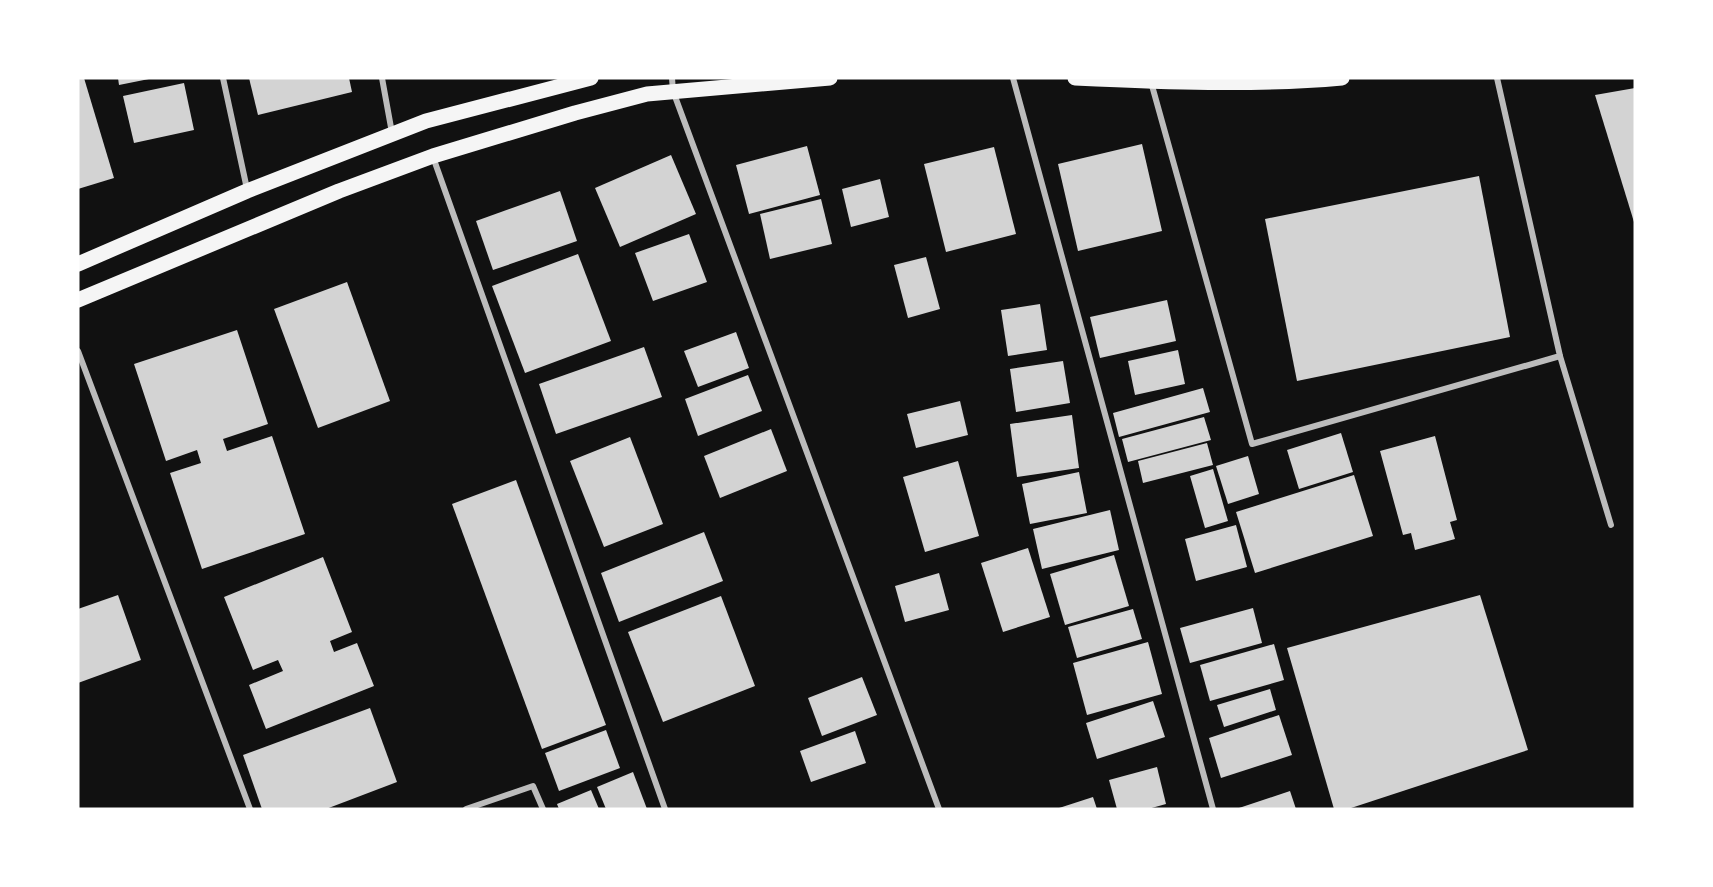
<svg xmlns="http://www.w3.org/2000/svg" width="1713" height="887" font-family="'PT Serif',serif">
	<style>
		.building { fill: #d3d3d3 }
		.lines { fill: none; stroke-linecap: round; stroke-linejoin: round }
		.minor { stroke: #bcbcbc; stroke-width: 6 }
		.primary { stroke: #f5f5f5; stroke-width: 15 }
	</style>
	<rect width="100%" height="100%" fill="#111"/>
	<g class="building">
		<path d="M78 78H84L114 178 78 189Z"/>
		<path d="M118 78H149V79L119 85Z"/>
		<path d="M249 78H349L352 92 258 115Z"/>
		<path d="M184 83 194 130 134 143 123 96Z"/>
		<path d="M1635 88V222H1634L1595 95Z"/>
		<path d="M1142 144 1162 231 1078 251 1058 164Z"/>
		<path d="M807 146 820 195 749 214 736 165Z"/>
		<path d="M994 147 1016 234 946 252 924 164Z"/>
		<path d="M671 155 696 214 620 247 595 188Z"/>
		<path d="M1479 176 1510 337 1297 381 1265 219Z"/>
		<path d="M880 179 889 217 851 227 842 189Z"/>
		<path d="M560 191 577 241 493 270 476 221Z"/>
		<path d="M821 199 832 244 770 259 760 214Z"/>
		<path d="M689 234 707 282 653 301 635 253Z"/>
		<path d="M578 254 611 341 525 373 492 286Z"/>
		<path d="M926 257 940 309 908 318 894 265Z"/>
		<path d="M347 282 390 401 318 428 274 309Z"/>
		<path d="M1167 300 1176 341 1100 358 1090 317Z"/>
		<path d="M1040 304 1047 350 1008 356 1001 310Z"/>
		<path d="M237 330 268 424 223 439 227 451 272 436 305 534 202 569 170 473 201 463 197 450 166 461 134 364Z"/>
		<path d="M736 332 749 368 698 387 684 351Z"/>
		<path d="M644 347 662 397 556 434 539 384Z"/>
		<path d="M1178 350 1185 384 1135 395 1128 361Z"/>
		<path d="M1063 361 1070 403 1016 412 1010 369Z"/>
		<path d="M748 375 762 411 698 436 685 399Z"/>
		<path d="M1203 388 1210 412 1119 437 1113 413Z"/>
		<path d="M960 401 968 435 916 448 907 414Z"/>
		<path d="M1072 415 1079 468 1017 477 1010 424Z"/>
		<path d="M1204 417 1211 440 1128 462 1122 439Z"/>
		<path d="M771 429 787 471 720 498 704 456Z"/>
		<path d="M1341 433 1353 472 1299 489 1287 450Z"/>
		<path d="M1435 436 1457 520 1450 522 1455 539 1415 550 1411 533 1403 535 1380 451Z"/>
		<path d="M630 437 663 524 604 547 570 461Z"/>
		<path d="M1207 443 1213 465 1143 483 1138 461Z"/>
		<path d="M1248 456 1259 494 1228 504 1216 466Z"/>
		<path d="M958 461 979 536 925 552 903 477Z"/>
		<path d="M1213 469 1228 521 1205 528 1190 476Z"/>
		<path d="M1079 472 1087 513 1030 524 1022 484Z"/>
		<path d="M1354 475 1373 536 1255 573 1236 512Z"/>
		<path d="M516 480 606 725 542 749 452 504Z"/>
		<path d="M1110 510 1119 550 1042 569 1033 529Z"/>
		<path d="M1236 525 1247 567 1196 581 1185 539Z"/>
		<path d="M704 532 723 581 619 622 601 573Z"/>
		<path d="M1028 548 1050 617 1003 632 981 563Z"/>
		<path d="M1114 555 1129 606 1065 625 1050 574Z"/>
		<path d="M323 557 352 632 330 641 334 652 357 643 374 686 266 729 249 685 283 671 278 660 253 670 224 597Z"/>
		<path d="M939 573 949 610 905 622 895 586Z"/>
		<path d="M118 595 141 660 78 683V609Z"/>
		<path d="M1480 595 1528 750 1348 809H1334L1287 648Z"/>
		<path d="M721 596 755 686 663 722 628 632Z"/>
		<path d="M1253 608 1262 643 1190 663 1180 628Z"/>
		<path d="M1133 609 1142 639 1077 658 1068 627Z"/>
		<path d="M1148 642 1162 694 1087 715 1073 663Z"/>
		<path d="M1274 644 1284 680 1210 701 1200 665Z"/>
		<path d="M862 677 877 715 822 736 808 698Z"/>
		<path d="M1270 689 1276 710 1224 727 1217 705Z"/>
		<path d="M1153 701 1165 737 1097 759 1086 723Z"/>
		<path d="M370 708 397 782 326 809H262L243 755Z"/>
		<path d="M1279 715 1292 755 1221 778 1209 738Z"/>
		<path d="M606 730 620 768 559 791 545 753Z"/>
		<path d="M855 731 866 763 811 782 800 751Z"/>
		<path d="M1157 767 1166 804 1148 809H1117L1109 780Z"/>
		<path d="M633 772 647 809H606L597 787Z"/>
		<path d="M591 790 599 809H559L557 804Z"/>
		<path d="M1290 791 1296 809H1236Z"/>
		<path d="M1093 797 1097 809H1056Z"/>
	</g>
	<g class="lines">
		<g class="minor">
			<path d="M223 78 247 189"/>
			<path d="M382 78 392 133"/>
			<path d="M672 78 673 91 939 809"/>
			<path d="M1013 78 1213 809"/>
			<path d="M1151 82 1252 444 1560 356 1497 78"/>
			<path d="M433 157 665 809"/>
			<path d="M78 351 250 809"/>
			<path d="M1560 356 1611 525"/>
			<path d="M466 809 533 786 543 809"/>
		</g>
		<g class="primary">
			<path d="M1075 78C1164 82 1253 86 1342 78"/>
			<path d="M78 264 247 191 426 121 591 78"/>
			<path d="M78 300 339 191 433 156 575 113 647 94 830 78"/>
		</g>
	</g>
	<rect width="1713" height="887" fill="none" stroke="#ffffff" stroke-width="159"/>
</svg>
